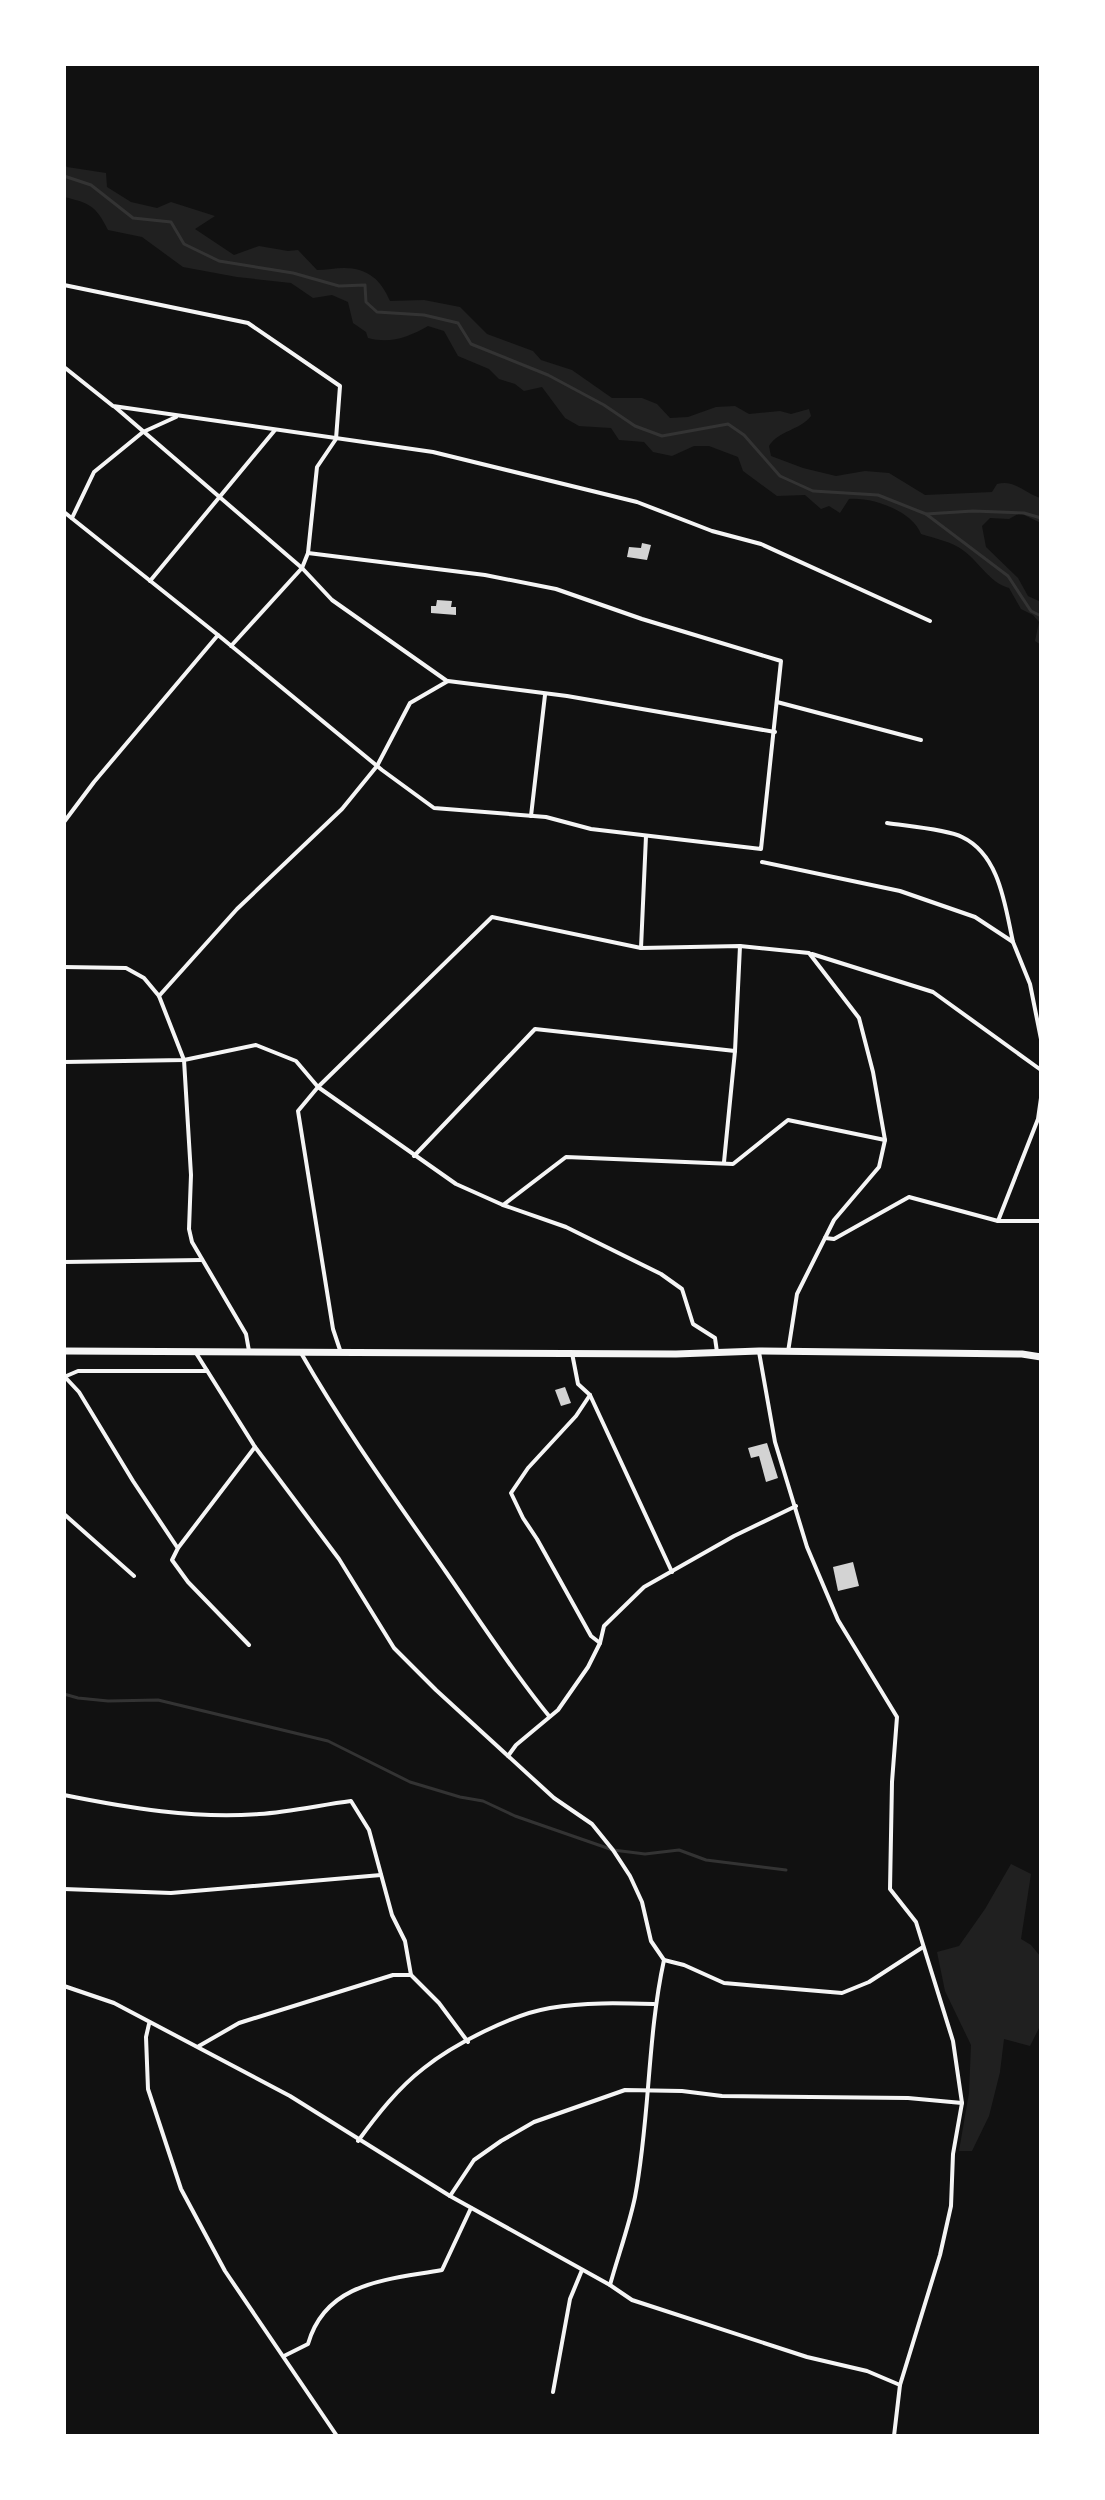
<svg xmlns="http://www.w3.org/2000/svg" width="1105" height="2500" font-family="Helvetica,sans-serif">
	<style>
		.green { fill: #202020 }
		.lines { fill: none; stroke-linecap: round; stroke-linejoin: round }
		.stream { stroke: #333; stroke-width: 3 }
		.building { fill: #d3d3d3 }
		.minor { stroke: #f5f5f5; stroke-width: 4 }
		.primary { stroke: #f5f5f5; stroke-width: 7 }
	</style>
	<rect width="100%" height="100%" fill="#111"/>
	<g class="green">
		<path d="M64 164 67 167 106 173 107 187 131 202 157 208 171 202 215 216 195 229 234 255 259 246 288 251 298 250 317 270C327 270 335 268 344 268 368 268 381 280 390 301L424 300 460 307 487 334 533 351 541 360 572 370 612 398H642L657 404 670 418 688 417 716 407 735 406 749 414 780 411 791 414 809 409 811 416C799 431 779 430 769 446L771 456 803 468 836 476 865 471 889 473 925 495 992 492 997 484C1015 479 1025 494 1041 498V523L1020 513 1009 519 990 518 982 526 986 547 1018 578 1028 596 1041 602V645L1035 641 1039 622 1033 615 1021 609 1009 588C989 582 980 563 964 551 951 541 936 539 921 534 912 510 871 497 849 499L840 513 829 506 821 509 805 495 777 496 743 471 738 457 709 446H694L672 456 653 452 644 442 619 440 611 428 579 426 565 418 542 387 524 391 515 384 499 379 489 369 458 356 444 331 428 326C409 337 390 344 368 338L366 332 353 323 348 302 332 295 313 298 291 283 237 277 183 267 142 237 108 230C96 206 90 203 64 197Z"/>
		<path d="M1011 1864 1031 1874 1021 1939 1031 1945 1041 1957V2024L1030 2046 1004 2039 1000 2072 989 2116 972 2151H959L969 2093 971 2045 945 1991 937 1952 959 1946 985 1909Z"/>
	</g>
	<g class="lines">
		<g class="stream">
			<path d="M64 176 91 185 133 218 171 222 184 244 219 261 293 273 339 286 365 285 366 302 377 312 424 315 458 323 471 344 548 375 604 405 635 426 662 436 728 424 744 435 780 476 813 491 878 495 926 514 973 511 1024 513 1041 518"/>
			<path d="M926 514 1008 576 1031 611 1041 616"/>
			<path d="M64 1694 78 1698 108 1701 158 1700 328 1741 410 1782 460 1797 483 1801 515 1816 613 1850 645 1854 679 1850 706 1860 786 1870"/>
		</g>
	</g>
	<g class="building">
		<path d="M642 543 651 545 647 560 627 557 629 547 641 548Z"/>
		<path d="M437 600 452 601 451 607H456V615L431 613V606H436Z"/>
		<path d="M565 1387 571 1403 561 1406 555 1390Z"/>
		<path d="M767 1443 778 1478 766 1482 759 1456 751 1458 748 1448Z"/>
		<path d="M853 1562 859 1586 838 1591 833 1567Z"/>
	</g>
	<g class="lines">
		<g class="minor">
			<path d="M64 285 248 323 340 386 336 439 317 467 308 553"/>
			<path d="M64 367 113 406 433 452 637 502 712 531 761 544 930 621"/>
			<path d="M115 407 302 568 332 600 447 681"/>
			<path d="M64 512 218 635"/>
			<path d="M72 518 94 472 143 432 176 417"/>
			<path d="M150 581 275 430"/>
			<path d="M777 702 921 740"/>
			<path d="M531 816 545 695"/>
			<path d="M64 822 94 782 218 635 382 770 434 808 546 817 591 829 761 849 781 661 642 619 556 589 485 575 308 553 302 568 231 646"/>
			<path d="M887 823C906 826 946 829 962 837 1000 855 1005 906 1013 942"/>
			<path d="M762 862 900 891 975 917 1013 942 1030 984 1041 1039"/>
			<path d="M641 948 646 836"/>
			<path d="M812 954 933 992 1041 1070"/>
			<path d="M64 967 126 968 144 978 159 996 184 1060 191 1175 189 1229 192 1242 246 1334 249 1351"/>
			<path d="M159 996 237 909 342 809 377 766 410 703 448 681 567 696 775 732"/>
			<path d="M64 1062 184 1060 256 1045 296 1061 318 1087 456 1184 503 1205 566 1227 661 1274 682 1289 693 1324 715 1338 717 1352"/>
			<path d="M414 1156 535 1029 735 1051"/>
			<path d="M724 1162 735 1051 740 946"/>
			<path d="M503 1205 566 1157 733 1164 788 1120 885 1140"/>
			<path d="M998 1221H1041"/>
			<path d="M825 1238 834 1239 909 1197 998 1221 1038 1119 1041 1098"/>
			<path d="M64 1262 202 1260"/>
			<path d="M759 1352 775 1442 807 1547 838 1620 897 1717 892 1782 890 1889 916 1922 953 2041 962 2103 953 2154 951 2206 940 2255 900 2385 894 2436"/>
			<path d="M196 1353 255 1447 339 1559 394 1648 436 1690 554 1798 592 1824 613 1850 630 1876 642 1902 651 1941 664 1960C647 2038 650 2119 635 2197 629 2226 618 2256 610 2285"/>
			<path d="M301 1353C345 1430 396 1500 446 1572 480 1621 512 1671 549 1716"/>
			<path d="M341 1353 333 1329 298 1111 318 1087 492 917 641 948 740 946 809 953 859 1018 873 1072 885 1140 879 1167 834 1220 797 1294 788 1352"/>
			<path d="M572 1353 578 1384 590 1395 672 1572"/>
			<path d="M64 1376 79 1392 133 1481 177 1547"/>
			<path d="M64 1377 78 1371H207"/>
			<path d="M590 1395 576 1416 528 1468 511 1493 523 1518 537 1539 591 1636 600 1643"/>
			<path d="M64 1514 134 1576"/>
			<path d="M249 1645 188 1582 172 1560 178 1548 255 1447"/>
			<path d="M508 1756 516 1745 558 1710 588 1667 600 1643 604 1626 644 1587 734 1536 796 1506"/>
			<path d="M64 1795C128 1808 194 1819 259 1814 290 1812 320 1805 351 1801L369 1830 392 1915 405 1941 411 1975 439 2003 468 2042"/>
			<path d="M64 1889 171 1893 381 1875"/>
			<path d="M664 1960 684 1965 724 1983 842 1993 869 1982 923 1947"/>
			<path d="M64 1986 114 2003 290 2096 450 2196 610 2285 632 2300 807 2357 867 2371 900 2385"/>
			<path d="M149 2024 146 2037 148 2089 181 2189 225 2271 337 2436"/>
			<path d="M199 2046 239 2023 393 1975H411"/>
			<path d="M358 2141C377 2115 398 2088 424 2068 454 2044 513 2014 550 2008 585 2002 619 2003 654 2004"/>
			<path d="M450 2196 474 2160 501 2141 534 2122 625 2090 682 2091 722 2096 908 2098 962 2103"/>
			<path d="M284 2356 308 2344C326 2281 388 2280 442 2270L471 2208"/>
			<path d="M553 2392 570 2299 582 2270"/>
		</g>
		<path class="primary" d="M64 1351 676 1354 759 1351 1022 1354 1041 1357"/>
	</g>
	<rect width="1105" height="2500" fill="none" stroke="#ffffff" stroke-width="132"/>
</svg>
